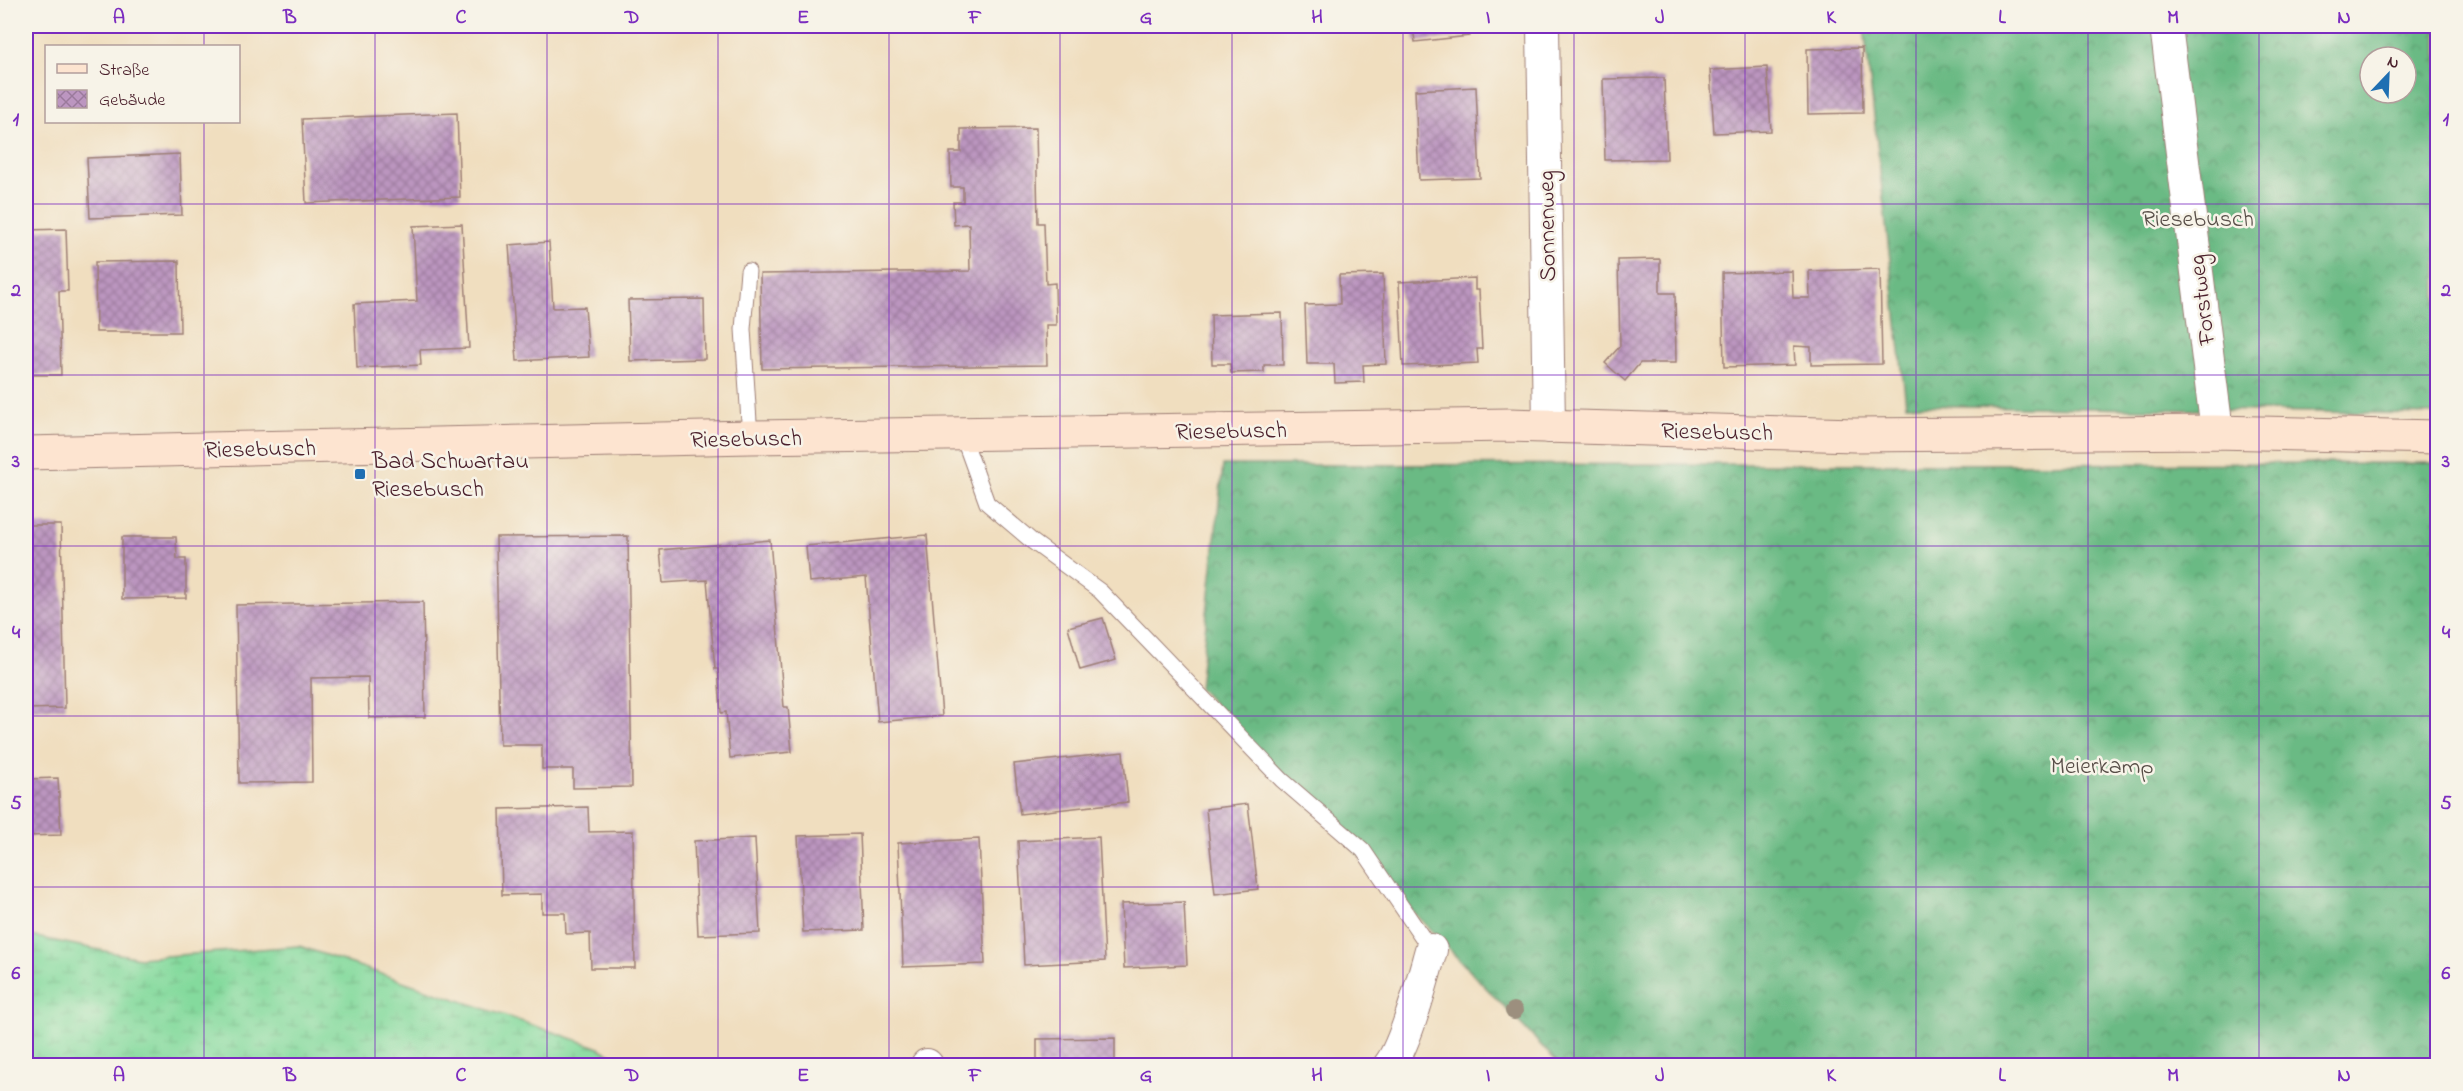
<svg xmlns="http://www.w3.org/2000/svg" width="2463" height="1091" font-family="'Indie Flower',sans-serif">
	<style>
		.forest { fill: url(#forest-crowns); stroke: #5a6c58; stroke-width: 1.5; fill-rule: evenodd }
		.wetland { fill: url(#wetland-marsh); stroke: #677c64; stroke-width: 1.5 }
		.building { fill: url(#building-cross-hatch) }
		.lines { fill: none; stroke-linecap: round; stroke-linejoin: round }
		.lane-casing { stroke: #9d7e75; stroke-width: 17 }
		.street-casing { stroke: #9d7e75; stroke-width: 34 }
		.secondary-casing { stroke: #9d7e75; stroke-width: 35 }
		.lane { stroke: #fff; stroke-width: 15 }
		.street { stroke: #fff; stroke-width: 32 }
		.secondary { stroke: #fde4d0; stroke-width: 33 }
		.tree { fill: #9c8f7e }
		.grid { fill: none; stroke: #7b2cbf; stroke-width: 1.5; stroke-opacity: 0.55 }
		.poi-dot { fill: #1f6fb2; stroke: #f7f3e8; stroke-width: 2 }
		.labels { text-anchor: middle; stroke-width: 5; stroke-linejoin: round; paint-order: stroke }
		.park-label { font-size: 24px; fill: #584e48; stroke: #f7f3e8 }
		.street-label { font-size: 24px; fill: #4a1f2b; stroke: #f7f3e8 }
		.poi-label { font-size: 24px; fill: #4a1f2b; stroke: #f7f3e8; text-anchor: start }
		.neatline { fill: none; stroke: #7b2cbf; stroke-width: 2 }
		.grid-label { font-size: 20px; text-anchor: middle; font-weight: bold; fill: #7b2cbf }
	</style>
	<defs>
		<pattern id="forest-crowns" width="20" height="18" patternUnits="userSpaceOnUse" patternTransform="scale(1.5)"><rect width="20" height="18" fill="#6bba84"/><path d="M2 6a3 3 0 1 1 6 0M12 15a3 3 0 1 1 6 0" fill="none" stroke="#5a976c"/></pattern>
		<pattern id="wetland-marsh" width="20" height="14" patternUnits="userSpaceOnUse" patternTransform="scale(1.5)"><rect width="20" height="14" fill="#84da9d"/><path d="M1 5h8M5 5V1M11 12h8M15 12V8" fill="none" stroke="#74bb87"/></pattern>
		<pattern id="building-cross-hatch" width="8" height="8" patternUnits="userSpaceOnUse" patternTransform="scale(1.5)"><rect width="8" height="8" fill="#bc96c0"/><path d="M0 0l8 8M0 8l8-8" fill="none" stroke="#9b7a9c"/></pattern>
	</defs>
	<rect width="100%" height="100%" fill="#f7f3e8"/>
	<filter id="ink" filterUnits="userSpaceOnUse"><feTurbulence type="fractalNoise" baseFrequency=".0167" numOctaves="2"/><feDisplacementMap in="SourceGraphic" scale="12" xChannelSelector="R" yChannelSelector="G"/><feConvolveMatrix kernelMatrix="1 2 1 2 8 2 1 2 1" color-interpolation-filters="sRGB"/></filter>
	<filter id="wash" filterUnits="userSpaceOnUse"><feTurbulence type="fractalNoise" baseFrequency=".008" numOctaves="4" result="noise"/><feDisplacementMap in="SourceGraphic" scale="24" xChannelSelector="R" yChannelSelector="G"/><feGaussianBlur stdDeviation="1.35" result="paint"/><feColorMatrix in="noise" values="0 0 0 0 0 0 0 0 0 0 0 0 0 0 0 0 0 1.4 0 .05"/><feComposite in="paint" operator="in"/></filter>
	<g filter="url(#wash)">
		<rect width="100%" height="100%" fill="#f0debf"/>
		<g class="forest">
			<path d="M1864 26H2437V414L1906 405ZM2370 57H2406V93H2370Z"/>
			<path d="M2437 463V1065H1560L1199 688 1223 465Z"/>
		</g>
		<path class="wetland" d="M26 935 139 958 299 946 597 1047 631 1065H26Z"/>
		<g id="blocks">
			<g class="building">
				<path d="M1413 26H1479V28H1468L1469 36 1415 42Z"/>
				<path d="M1862 48 1863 113 1808 114 1807 49Z"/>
				<path d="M1767 67 1771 131 1714 133 1710 70Z"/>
				<path d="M1664 78 1667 159 1605 160 1603 79Z"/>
				<path d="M1476 87 1480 178 1419 180 1415 90Z"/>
				<path d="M457 113 460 197 306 203 302 119Z"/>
				<path d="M1036 128 1038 223H1044L1046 284 1055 283 1056 325H1046L1047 365 762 369 760 274 970 271 969 224 954 225 953 202H963V187H951L950 152H961V129Z"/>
				<path d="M180 154 182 215 90 218 87 158Z"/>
				<path d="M462 224 469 348 420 350 421 365 357 368 354 304 417 301 413 226Z"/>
				<path d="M66 229 68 291H59L61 375H26V230Z"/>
				<path d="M549 242 553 308 585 307 589 357 517 361 509 245Z"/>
				<path d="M1660 259V293H1675L1676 363H1640L1625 381 1605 363 1620 346 1618 260Z"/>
				<path d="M179 261 180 332H96L95 262Z"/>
				<path d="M1880 269 1882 364 1811 365V347L1794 346 1795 365 1724 367 1722 273 1792 271 1793 298H1810L1809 271Z"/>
				<path d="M1383 274 1386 364 1363 365 1364 382 1335 383 1334 364H1307L1305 305 1340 304 1339 275Z"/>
				<path d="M1475 278V290H1479L1482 349H1477L1478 363 1403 366 1399 282Z"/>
				<path d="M704 299 705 359 630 361 628 300Z"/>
				<path d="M1282 313 1283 365H1264V372L1231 373 1230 364H1212L1211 315Z"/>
				<path d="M26 525H61L65 708 26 709Z"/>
				<path d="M927 535 942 716 878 722 866 577 809 582 806 546Z"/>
				<path d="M628 536 632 787 573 788V769H542V745H500L496 537Z"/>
				<path d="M122 537H176L177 559H186V598L122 599Z"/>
				<path d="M770 540 784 707H788L792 752 730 758 726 712 721 713 718 669H715L707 580 663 583 660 550Z"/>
				<path d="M423 602 425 717 369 718 368 677 311 678 312 782 239 783 236 605Z"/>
				<path d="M1103 618 1116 660 1080 670 1068 627Z"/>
				<path d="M1123 752 1128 802 1020 814 1014 764Z"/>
				<path d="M58 778 61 835 26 836V779Z"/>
				<path d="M1248 804 1258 889 1215 894 1206 809Z"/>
				<path d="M588 807 589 832 633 831 635 968H591L590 933 566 934 565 913H542V894L502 895 500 809Z"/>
				<path d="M860 834 864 930 803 932 798 836Z"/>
				<path d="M1099 837 1105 961 1024 965 1018 841Z"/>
				<path d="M755 838 760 933 698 935 694 841Z"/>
				<path d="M979 839 985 964 903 967 898 843Z"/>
				<path d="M1184 902 1187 965 1124 968 1121 904Z"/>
				<path d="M1115 1038V1066H1037V1039Z"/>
			</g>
		</g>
	</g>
	<g filter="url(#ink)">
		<use href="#blocks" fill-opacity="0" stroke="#9d7e75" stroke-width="1.5"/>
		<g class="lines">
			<g class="lane-casing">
				<g id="lane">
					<path d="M748 271 743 329 750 437"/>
					<path d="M962 434 987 503 1033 542 1100 591 1282 780 1363 850 1431 950"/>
				</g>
			</g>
			<g class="street-casing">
				<g id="street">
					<path d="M1543 26 1549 427"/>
					<path d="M2166 26 2215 415 2214 432"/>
					<path d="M927 1065V1066"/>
					<path d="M1389 1066C1406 1045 1423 978 1431 950"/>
				</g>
			</g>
			<g class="secondary-casing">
				<path id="secondary" d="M26 453 750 437 1509 425 1854 435 2214 432 2438 437"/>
			</g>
			<use href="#lane" class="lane"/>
			<use href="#street" class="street"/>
			<use href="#secondary" class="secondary"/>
		</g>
		<circle class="tree" cx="1514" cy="1011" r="9"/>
	</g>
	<path class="grid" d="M204 26V46M375 26V1066M547 26V1066M718 26V1066M889 26V1066M1060 26V1066M1232 26V1066M1403 26V1066M1574 26V1066M1745 26V1066M1916 26V1066M2088 26V1066M2259 26V1066M204 122V1066M26 204H2438M26 375H2438M26 546H2438M26 716H2438M26 887H2438"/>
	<rect class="poi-dot" x="354" y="468" width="12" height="12" rx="3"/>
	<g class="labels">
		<g class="park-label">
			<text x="2198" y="226">Riesebusch</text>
			<text x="2102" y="773">Meierkamp</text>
		</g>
		<g class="street-label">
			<text transform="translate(1546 226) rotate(-91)" y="8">Sonnenweg</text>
			<text transform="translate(2201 300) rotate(-97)" y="8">Forstweg</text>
			<text transform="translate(1231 430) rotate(-1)" y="8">Riesebusch</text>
			<text transform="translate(1717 431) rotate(1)" y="8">Riesebusch</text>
			<text transform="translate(746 438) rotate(-1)" y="8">Riesebusch</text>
			<text transform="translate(260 448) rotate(-1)" y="8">Riesebusch</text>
		</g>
		<g class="poi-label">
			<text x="372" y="468">Bad Schwartau<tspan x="372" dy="28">Riesebusch</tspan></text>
		</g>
	</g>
	<rect width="2463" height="1091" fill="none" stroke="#f7f3e8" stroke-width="66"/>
	<rect x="45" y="45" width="195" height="78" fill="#f7f3e8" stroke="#b29e9c" stroke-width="1.5"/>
	<rect x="57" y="64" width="30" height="9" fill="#fde4d0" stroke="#b29e9c" stroke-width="1.5"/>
	<text x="99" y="75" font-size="18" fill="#4a1f2b">Straße</text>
	<rect x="57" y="90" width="30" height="18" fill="url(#building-cross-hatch)" stroke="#b29e9c" stroke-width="1.5"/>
	<text x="99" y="105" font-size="18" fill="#4a1f2b">Gebäude</text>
	<g transform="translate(2388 75) rotate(23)"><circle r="28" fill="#f7f3e8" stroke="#b29e9c" stroke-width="1.5"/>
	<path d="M0-4.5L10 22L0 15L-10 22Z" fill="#1f6fb2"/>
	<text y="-9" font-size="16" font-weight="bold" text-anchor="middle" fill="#4a1f2b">N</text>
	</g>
	<rect x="33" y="33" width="2397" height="1025" class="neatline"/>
	<g class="grid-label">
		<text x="119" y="23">A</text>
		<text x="290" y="23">B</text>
		<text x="461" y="23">C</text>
		<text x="632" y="23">D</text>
		<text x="803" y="23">E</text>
		<text x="975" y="23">F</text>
		<text x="1146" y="23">G</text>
		<text x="1317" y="23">H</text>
		<text x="1488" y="23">I</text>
		<text x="1660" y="23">J</text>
		<text x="1831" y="23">K</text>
		<text x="2002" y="23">L</text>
		<text x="2173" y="23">M</text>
		<text x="2344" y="23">N</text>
		<text x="16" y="125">1</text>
		<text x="2446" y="125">1</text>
		<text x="16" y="296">2</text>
		<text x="2446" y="296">2</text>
		<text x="16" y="467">3</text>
		<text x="2446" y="467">3</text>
		<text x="16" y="638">4</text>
		<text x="2446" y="638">4</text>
		<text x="16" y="809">5</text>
		<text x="2446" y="809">5</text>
		<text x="16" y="979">6</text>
		<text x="2446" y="979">6</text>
		<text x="119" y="1081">A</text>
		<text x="290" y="1081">B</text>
		<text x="461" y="1081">C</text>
		<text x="632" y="1081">D</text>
		<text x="803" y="1081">E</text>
		<text x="975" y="1081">F</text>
		<text x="1146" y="1081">G</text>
		<text x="1317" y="1081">H</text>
		<text x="1488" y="1081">I</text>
		<text x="1660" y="1081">J</text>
		<text x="1831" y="1081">K</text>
		<text x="2002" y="1081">L</text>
		<text x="2173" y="1081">M</text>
		<text x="2344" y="1081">N</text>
	</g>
</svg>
